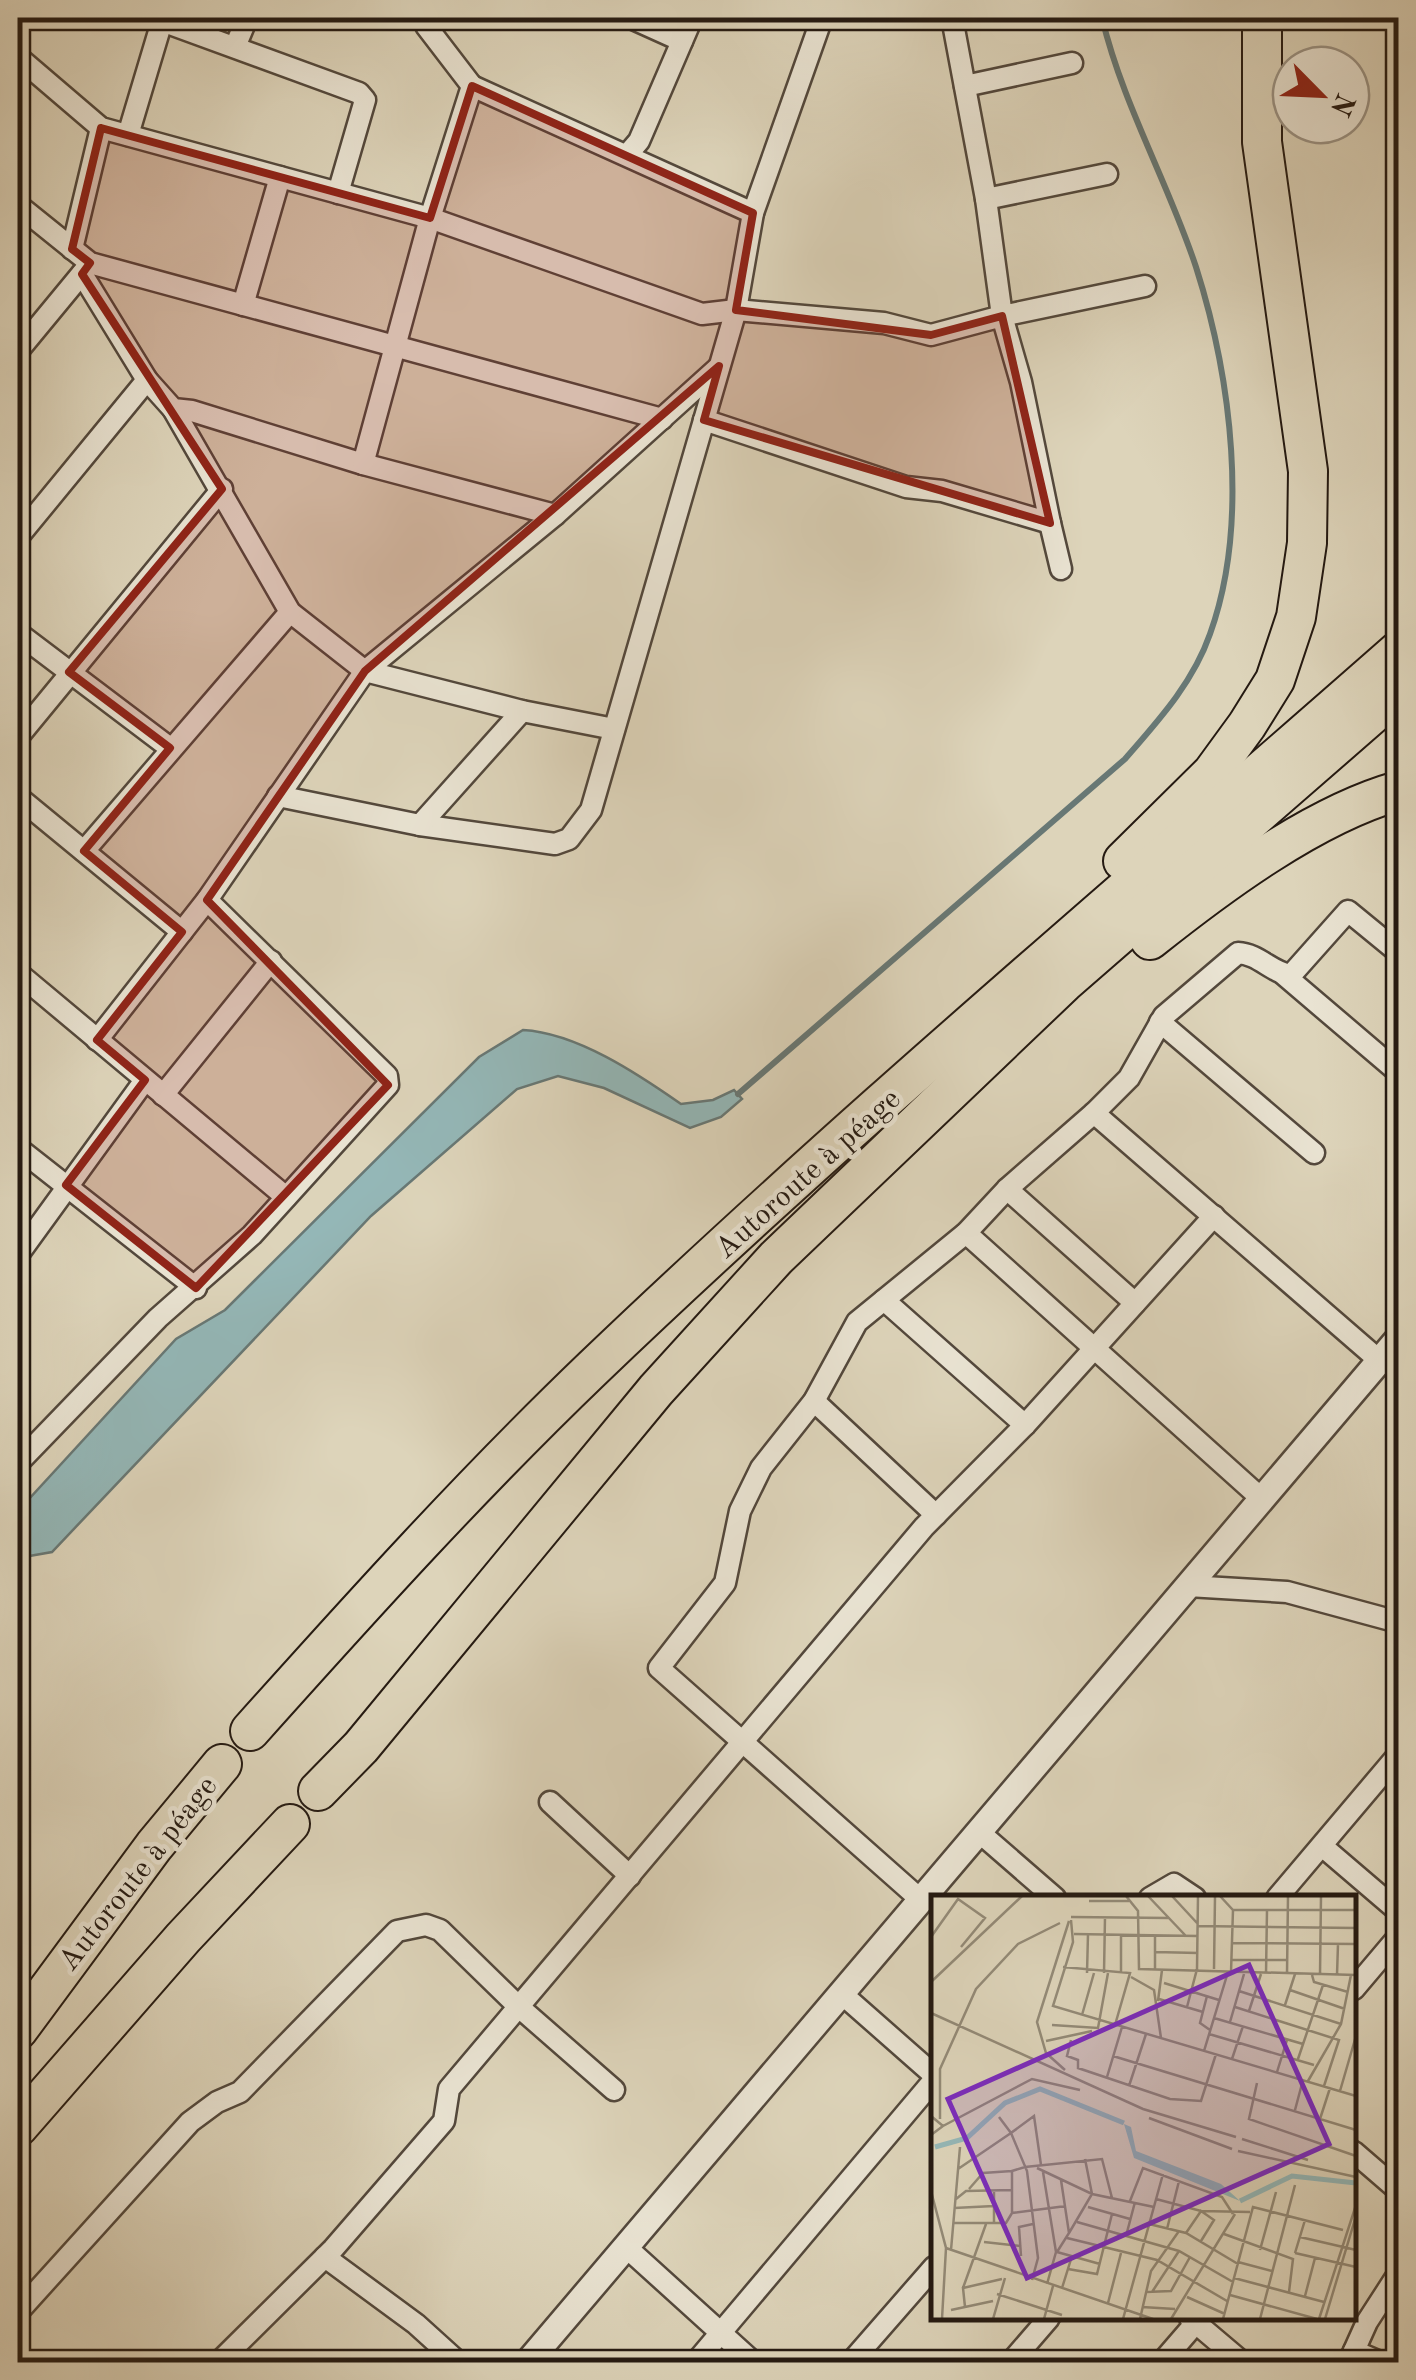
<svg xmlns="http://www.w3.org/2000/svg" width="1416" height="2380" font-family="'Old Standard TT',serif">
	<style>
		.water { fill: #94b7b7; stroke: #687875; stroke-width: 2.5 }
		.lines { fill: none; stroke-linecap: round; stroke-linejoin: round }
		.stream { stroke: #687875; stroke-width: 6 }
		.minor-casing { stroke: #53483c; stroke-width: 25 }
		.tertiary-casing { stroke: #53483c; stroke-width: 30 }
		.motorway-casing { stroke: #251a12; stroke-width: 42 }
		.minor { stroke: #e9e3d2; stroke-width: 20 }
		.tertiary { stroke: #e9e3d2; stroke-width: 25 }
		.motorway { stroke: #ddd4ba; stroke-width: 38 }
		.marked { fill: #8f2418; fill-opacity: 0.2; stroke: #8f2418; stroke-width: 8; stroke-linejoin: round }
		.labels { text-anchor: middle; stroke-width: 9; stroke-linejoin: round; paint-order: stroke }
		.street-label { font-size: 30px; fill: #251a12; stroke: #e9e3d2 }
		.inset-river { fill: none; stroke: #94b7b7; stroke-width: 5 }
		.inset-road { fill: none; stroke: #938a77; stroke-width: 2.5 }
		.view { fill: #7b2cbf; fill-opacity: 0.15; stroke: #7b2cbf; stroke-width: 5 }
		.inset-edge { fill: none; stroke: #251a12; stroke-width: 5 }
	</style>
	<rect width="100%" height="100%" fill="#ddd4ba"/>
	<filter id="stains"><feTurbulence type="fractalNoise" baseFrequency=".002" numOctaves="4"/><feColorMatrix values="0 0 0 0 .2 0 0 0 0 .09 0 0 0 0 .02 0 0 0 .5 -.17"/></filter>
	<radialGradient id="worn" r=".72"><stop offset=".6" stop-color="#630" stop-opacity="0"/><stop offset="1" stop-color="#630" stop-opacity=".3"/></radialGradient>
	<path class="water" d="M523 1030C577 1033 638 1074 681 1104L713 1100 734 1090 742 1099 721 1117 690 1128 604 1088 558 1076 517 1089 371 1216 52 1552 18 1558V1511L176 1339 225 1310 479 1057Z"/>
	<g class="lines">
		<path class="stream" d="M738 1094 1125 759C1158 721 1193 683 1210 634 1250 523 1231 377 1196 267 1168 182 1123 105 1102 18"/>
		<g class="minor-casing">
			<g id="minor">
				<path d="M631 18 682 41"/>
				<path d="M952 18 986 199 1002 316 1145 286"/>
				<path d="M162 21 359 93 365 100 338 193"/>
				<path d="M235 47 247 18"/>
				<path d="M18 57 101 128 430 218 702 314 736 310 884 323 931 335 1002 316 1021 382 1050 523 942 491 906 487 704 420"/>
				<path d="M965 86 1072 63"/>
				<path d="M128 135 163 18"/>
				<path d="M627 155 639 141 692 18"/>
				<path d="M986 199 1107 174"/>
				<path d="M18 205 90 263 662 419"/>
				<path d="M753 213 822 18"/>
				<path d="M72 249 101 128"/>
				<path d="M82 274 147 380 173 409 192 411 363 464 555 515"/>
				<path d="M243 305 280 177"/>
				<path d="M18 351 89 265"/>
				<path d="M173 409 290 612 365 671 522 711 614 729"/>
				<path d="M363 464 430 218 472 86 426 26V18"/>
				<path d="M1050 523 1061 569"/>
				<path d="M18 537 147 380"/>
				<path d="M18 633 170 748"/>
				<path d="M18 737 222 489"/>
				<path d="M278 796 420 825 555 844 569 839 591 810 736 310 753 213 472 86"/>
				<path d="M18 797 182 932"/>
				<path d="M420 825 522 711"/>
				<path d="M84 851 290 612"/>
				<path d="M18 973 286 1197"/>
				<path d="M1283 974 1398 1072"/>
				<path d="M1160 1022 1314 1153"/>
				<path d="M97 1040 207 900 365 671 555 515 719 367"/>
				<path d="M163 1095 271 961"/>
				<path d="M1094 1113 1380 1361"/>
				<path d="M18 1148 196 1288"/>
				<path d="M1007 1189 1135 1303"/>
				<path d="M966 1233 1262 1499"/>
				<path d="M18 1255 145 1080"/>
				<path d="M884 1300 1025 1425"/>
				<path d="M814 1401 936 1515"/>
				<path d="M18 1463 158 1318 252 1235 388 1085 387 1076 207 900"/>
				<path d="M1188 1586 1287 1592 1398 1622"/>
				<path d="M550 1802 630 1876"/>
				<path d="M979 1832 1055 1898"/>
				<path d="M1322 1846 1398 1911"/>
				<path d="M1150 1898 1174 1884 1195 1898"/>
				<path d="M1277 1898 1398 1755"/>
				<path d="M921 1900 659 1668 725 1583 740 1511 761 1468 814 1401 857 1322 966 1233 1007 1189 1094 1113 1129 1078 1164 1016 1238 953C1259 954 1272 973 1291 975L1348 911 1398 952"/>
				<path d="M1354 1989 1398 1937"/>
				<path d="M842 1994 934 2075"/>
				<path d="M1354 2152 1398 2190"/>
				<path d="M626 2247 753 2362"/>
				<path d="M325 2257 416 2324 458 2362"/>
				<path d="M18 2312 190 2122 217 2102 240 2092 397 1931 426 1925 440 1930 519 2007 614 2090"/>
				<path d="M1190 2318 1242 2362"/>
				<path d="M1354 2351 1380 2362"/>
				<path d="M219 2362 333 2249 444 2121 449 2089 924 1527 1025 1425 1214 1216"/>
				<path d="M696 2362 934 2080"/>
				<path d="M851 2362 934 2267"/>
				<path d="M1011 2362 1049 2318"/>
				<path d="M1162 2362 1200 2318"/>
				<path d="M1349 2362 1367 2322 1398 2274"/>
			</g>
		</g>
		<g class="tertiary-casing">
			<path id="tertiary" d="M528 2362 1398 1339"/>
		</g>
		<g class="motorway-casing">
			<g id="motorway">
				<path d="M1123 861 1212 773 1247 725 1275 680 1296 617 1307 543 1308 471 1262 142V18"/>
				<path d="M1150 940C1219 885 1313 815 1398 791"/>
				<path d="M250 1731C361 1607 473 1483 593 1368 852 1120 1129 888 1398 651"/>
				<path d="M318 1791 361 1747 656 1390 776 1258 1064 983 1398 692"/>
				<path d="M18 2030 154 1846 222 1764"/>
				<path d="M18 2127 183 1938 290 1824"/>
			</g>
		</g>
		<use href="#minor" class="minor"/>
		<use href="#tertiary" class="tertiary"/>
		<use href="#motorway" class="motorway"/>
	</g>
	<path class="marked" d="M472 86 753 213 736 310 931 335 1002 316 1050 523 704 420 719 366 365 671 207 900 388 1085 196 1288 66 1185 145 1080 97 1040 182 932 84 851 170 748 69 672 222 489 82 274 90 263 72 249 101 128 430 218Z"/>
	<g class="labels">
		<g class="street-label">
			<text transform="translate(807 1173) rotate(-42)" y="10">Autoroute à péage</text>
			<text transform="translate(137 1873) rotate(-52)" y="10">Autoroute à péage</text>
		</g>
	</g>
	<g transform="translate(931 1895)">
		<rect width="425" height="425" fill="#ddd4ba"/>
		<path d="M193 229 200 232 205 256 290 289 309 306 203 263Z" fill="#94b7b7"/>
		<path class="inset-river" d="M4 252 36 243 74 208 109 194 193 228M309 306 361 281 425 288"/>
		<path class="inset-road" d="M195 1 207 16 208 74 425 80M217 1 254 40M241 1 266 28M289 1 302 15H425M158 6H198M140 22 238 23M140 25 142 47 122 111 425 201M267 31 425 33M143 39 267 41M190 40V78M224 40V74M0 42 27 4 54 23 30 52M300 48 425 49M224 57 267 58M300 65H356M132 72 199 78 184 130M283 74 284 1M300 77 302 15M156 78 157 39M173 78 174 22M335 79 336 15M356 79 357 1M381 80 383 87 417 97M389 80 390 1M406 80 407 49M200 82 223 95 230 143M0 87 91 1M233 88 288 105M359 95 414 114M308 96 410 129M276 101 269 128 279 135M228 104 272 117M227 106 231 75M354 110 364 79M256 112 266 74 267 1M304 112 408 145 393 191M318 116 330 79M0 118 212 214 305 242M151 120 163 78M283 123 372 149M299 127 313 79M121 130 167 133 177 78M278 139 383 170M140 145 136 161 147 165V173L239 204 270 206 285 159M115 146 161 136M273 156 297 77M182 161 425 235M301 164 312 131M367 164 392 90M134 175 115 158 106 127 138 26M346 177 356 145M176 182 191 132M377 186 410 129 420 80M326 188 318 224 425 261M198 191 215 139M409 196 425 141M364 215 372 185M0 221 12 231 0 240M218 223 301 254M9 224V174L45 94 87 49 129 28M389 224 399 193M12 231 101 184 149 195M311 244 377 265M307 256 425 282M106 273 161 299 223 312M27 274 80 238 68 222M112 277 125 357 116 389M38 294 52 278 81 276M0 296 15 353 11 424M25 304 35 296 81 295M225 304 270 316 319 317M199 306 212 273 291 302 302 319M157 312 199 324M23 313 63 311M81 318V276L94 272 171 264 181 303M146 327 248 356 302 387M22 328H75L81 318 135 311M63 329V295M218 329 255 338 307 369M236 334 248 286M138 338 161 299 154 264M255 338 270 316 283 325 270 346M293 339 362 364 358 397M195 341 204 307M369 342 425 355M136 343 226 365 296 406M53 347 89 351M15 353 222 424M20 355 29 252M329 355 345 297M126 357 138 338 130 285M126 357 169 369M364 358 425 372M364 358 374 325M90 361 88 332 102 329M307 367 341 376M137 374 166 379 181 319M303 383 393 407M101 385 107 363 96 276 80 238 103 221 110 270M32 393 55 329M131 393 141 361M215 397 240 396 259 362M221 397 248 356M66 399 131 420M299 400 386 424M374 401 384 363M256 402 294 419M177 408 190 358M34 412 32 393 71 384M211 412 244 414M20 415 62 406M62 424 74 383M113 424 122 391M192 424 232 279M209 424 220 376 248 336M240 424 304 319M292 424 322 312 412 335M329 424 364 290M388 424 425 310M394 424 425 321"/>
		<path class="view" d="M318 70 398 249 96 383 17 204Z"/>
		<rect width="425" height="425" class="inset-edge"/>
	</g>
	<rect width="1416" height="2380" fill="none" stroke="#ddd4ba" stroke-width="60"/>
	<rect x="20" y="20" width="1376" height="2340" fill="none" stroke="#251a12" stroke-width="5"/>
	<rect x="30" y="30" width="1356" height="2320" fill="none" stroke="#251a12" stroke-width="2.5"/>
	<g transform="translate(1321 95) rotate(114)"><circle r="48" fill="#e9e3d2" stroke="#9b9385" stroke-width="2.5"/>
	<path d="M0-8L18 38L0 25L-18 38Z" fill="#8f2418"/>
	<text y="-15" font-size="28" font-weight="bold" text-anchor="middle" fill="#251a12">N</text>
	</g>
	<rect width="100%" height="100%" filter="url(#stains)"/>
	<rect width="100%" height="100%" fill="url(#worn)"/>
</svg>
